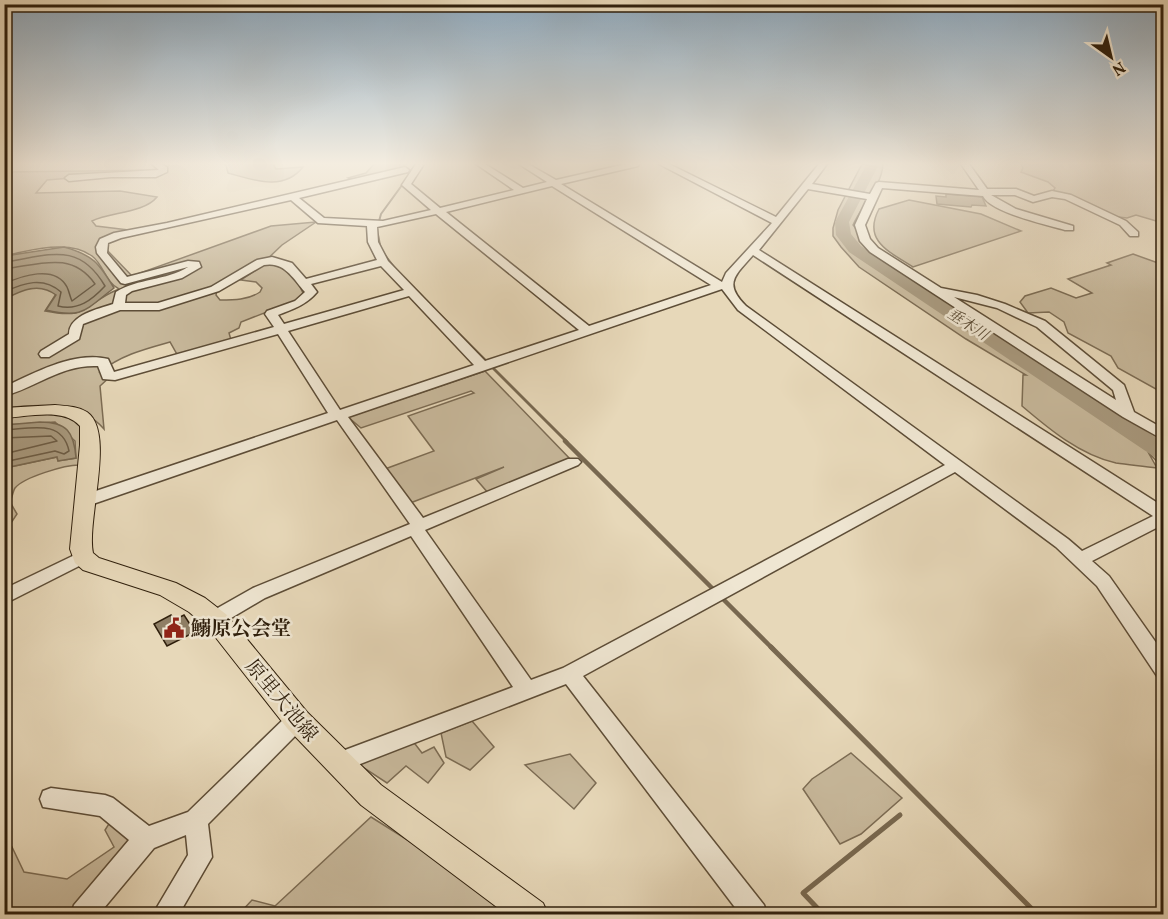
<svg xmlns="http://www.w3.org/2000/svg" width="1168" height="919" font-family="Vollkorn,'Noto Serif JP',serif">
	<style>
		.green { fill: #c8b99c; stroke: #7c6c54; stroke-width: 1.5 }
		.water { fill: #a8997e; stroke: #786850; stroke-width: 1.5 }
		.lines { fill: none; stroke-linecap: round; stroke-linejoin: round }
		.shore { stroke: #6c5c45; stroke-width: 1.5 }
		.stream-far3 { stroke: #786850; stroke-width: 2 }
		.stream-far2 { stroke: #786850; stroke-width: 3 }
		.stream-far1 { stroke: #786850; stroke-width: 4.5 }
		.stream { stroke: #786850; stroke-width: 5 }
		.river { fill: #a8997e; fill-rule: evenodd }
		.building { fill: #8f7f66; stroke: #2f1f0c; stroke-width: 1.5 }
		.minor-casing { stroke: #5d4d37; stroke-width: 3 }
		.major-casing { stroke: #2f1f0c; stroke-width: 2 }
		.minor { fill: #efe6d2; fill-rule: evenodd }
		.major { fill: #e7d8b9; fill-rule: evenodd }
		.labels { text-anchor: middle; stroke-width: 5; stroke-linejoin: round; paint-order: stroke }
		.far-water-label { font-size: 15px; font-style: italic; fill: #594a34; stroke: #efe6d2 }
		.near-poi-label { font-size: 20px; font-weight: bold; fill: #2f1f0c; stroke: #efe6d2; text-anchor: start }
		.near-street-label { font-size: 20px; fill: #2f1f0c; stroke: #efe6d2 }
	</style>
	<rect width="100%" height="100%" fill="#e7d8b9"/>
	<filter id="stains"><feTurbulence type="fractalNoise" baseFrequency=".00333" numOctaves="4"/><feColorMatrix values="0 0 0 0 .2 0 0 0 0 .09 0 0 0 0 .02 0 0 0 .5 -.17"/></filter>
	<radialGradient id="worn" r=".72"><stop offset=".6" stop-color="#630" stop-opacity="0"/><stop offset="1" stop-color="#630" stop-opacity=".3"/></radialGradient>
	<g class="green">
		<path d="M223 164H273L276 169 303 167C283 192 254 180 228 173L226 165Z"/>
		<path d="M374 164H404L405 170 352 180 348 178 366 173Z"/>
		<path d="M862 164H883C882 186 862 205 853 225L870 247 1163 440V468L1148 452 1157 468C1144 466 1130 465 1116 463 1080 455 1049 429 1022 406L1023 375H1026L966 339 859 267 841 247 833 236V228L838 210Z"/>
		<path d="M1021 164H1163V223L1136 215 1127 218 1110 216 1052 193 1055 188 1048 182 1021 172 1023 168Z"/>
		<path d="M164 170 47 180 36 193 120 191 157 197C144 213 111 212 92 221L96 226 137 231 114 234 104 247 132 276 271 226 316 222 282 245 260 266 217 290 216 295 220 300C234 300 248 300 260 292L262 288 256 282 241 280 268 262C285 267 296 277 303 293L300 299 241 322 239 328 229 333 231 340 178 356 170 342C145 349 121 355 100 372L113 374 100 386 104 429C80 401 38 404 5 408V299L21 290 47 286 56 294 45 311C91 320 82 304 119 289 105 282 104 265 92 256 70 239 29 250 5 256L4 172Z"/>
		<path d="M909 200 981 214 1021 231 913 267C890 252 862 241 879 209Z"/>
		<path d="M1133 254 1158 263 1163 262V393L1118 368 1111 356 1068 333 1064 322 1049 312 1028 313 1020 302 1025 296 1051 288 1076 298 1092 293 1068 279 1111 265 1107 263Z"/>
		<path d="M485 371 573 462 489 494 476 479 504 467 405 505 385 469 434 451 408 416 474 393 471 391 361 428 348 417Z"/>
		<path d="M55 410 89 425 79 465C65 465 24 477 15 488 13 491 12 498 10 502L17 514 5 532V468L57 457 58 461 76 458 75 441 55 422 5 425V413Z"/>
		<path d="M472 721 494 747 470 770 446 757 441 733Z"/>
		<path d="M412 740 422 753 434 747 444 763 428 783 406 766 387 783 355 762Z"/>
		<path d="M851 753 902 798 861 834 840 844 803 789 812 779Z"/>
		<path d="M570 754 596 783 574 809 525 765Z"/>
		<path d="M371 817 422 849 516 914H239L252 900 275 906Z"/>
		<path d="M112 819 138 837 95 894 75 914H5L4 851 12 847 24 872 67 879 114 847 105 830Z"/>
	</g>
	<g class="water">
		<path d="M946 194 982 197 986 206 972 205 971 207 937 204 936 196 946 197Z"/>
		<path d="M64 247C93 255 99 263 114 288 85 310 83 319 46 310L56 295C39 282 22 290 5 299V256Z"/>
		<path d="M40 422C67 422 74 432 76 458L58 461 57 457 5 468V425Z"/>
	</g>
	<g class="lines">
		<g class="shore">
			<path d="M4 262C48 256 78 240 105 286 92 300 78 311 58 306L61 292C43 276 24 283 4 292"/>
			<path d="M4 269C39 265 71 250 95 284L72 301C70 297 69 291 67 287 55 264 21 276 4 284"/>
			<path d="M4 430C29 429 62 418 69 451L64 454 55 451 4 462"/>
			<path d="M4 438 51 436 57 441 4 454"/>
		</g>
		<g class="stream-far3">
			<path d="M378 225 381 214 405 181"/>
			<path d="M378 235 381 250 395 268"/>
		</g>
		<path class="stream-far2" d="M439 314 567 442"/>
		<g class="stream-far1">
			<path d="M565 441 716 592"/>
			<path d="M721 597 773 649"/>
		</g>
		<g class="stream">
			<path d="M771 647 1037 914"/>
			<path d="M823 914 803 893 900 815"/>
		</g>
		<path class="river" d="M867 164H879L849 222 851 234 861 246 1164 443V460L1156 458 849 252 836 235 835 222Z"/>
	</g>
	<path class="building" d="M171 615 174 620 184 615 195 632 167 646 154 624Z"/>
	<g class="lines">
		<g class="minor-casing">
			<g id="minor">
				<path d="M152 164H161L167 167V172L156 177H111L69 181 65 178 69 175 159 170Z"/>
				<path d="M416 164H424L411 184 440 208 514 190 476 164H485L523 188 547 182 519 164H528L556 180 626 164H639L638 166 561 184 722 282 726 273 772 223 659 164H669L776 217 819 164H827L812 184 870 194 876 183 879 182 979 190 961 164H969L987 189H1016L1034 196 1052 191 1071 195 1126 221 1138 232V236H1130L1120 225 1065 199 1052 197 1033 202 1015 195H991L1016 209 1073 226V230H1065C1047 225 990 212 983 196L882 188 865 225 870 239 878 248 941 288 977 295 1005 304 1045 321 1124 385 1134 412 1164 429V440L1123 417 870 252 860 241 855 225 867 199 808 189 759 250 1164 507V524L1092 561 1109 576 1164 654V678L1157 676 1097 586 1056 547 955 472 583 676 764 905 767 914H740L566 684 337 773 329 770 326 763 329 756 513 687 411 536 265 598 221 624 214 626 207 624 205 619 207 614 253 588 410 524 337 420 90 505H78L76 501 78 497 328 413 278 334 115 380 103 379 98 366C62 364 37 387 4 396V387C35 373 73 351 108 359L114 372 274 327 265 314 267 311 295 301 305 292C293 278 284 261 264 265L219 291 159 310H120L83 324 79 339 49 357H41L39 354 41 351 69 334C69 315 98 309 113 304L116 292C138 278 166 281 188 267L125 284 121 283 97 253 96 247 100 239 114 233 167 223 405 167 409 170 408 172 299 198 324 218 383 221 431 210 402 185ZM552 186 711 285 589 326 446 212ZM291 200 318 223 367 226 368 242 377 260 306 279 292 263 272 257 257 260 211 287 158 303H125L126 295 132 291 182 278 201 267 199 262 188 261 127 277 107 253 108 243 121 238ZM436 214 579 330 485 361 388 261 378 242 377 227ZM753 255 1153 516 1082 551 1068 539 746 306C723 283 735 276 753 255ZM381 266 404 290 284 324 278 315C293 309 306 305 317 292L311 284ZM722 289 738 310 945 465 563 668 531 680 425 530 578 465 581 462 578 459H568L423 518 348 417ZM409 296 474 365 340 410 288 331ZM954 297 997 308 1037 327 1113 390 1116 400Z"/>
				<path d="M83 551 89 553 92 557 89 561 4 604V589Z"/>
				<path d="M297 711 304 713 307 720 304 727 208 824 212 857 179 914H153L188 855 186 835 154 848 99 914H71L74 905 129 840 100 816 43 807 40 799 43 791 51 788 105 795 113 798 149 826 188 812 290 713Z"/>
			</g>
		</g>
		<g class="major-casing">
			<path id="major" d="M55 405C66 406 77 406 87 412 116 432 86 521 93 553L99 558 176 583 205 598 227 615 307 712 381 785 543 903 548 914H506L361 805 287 728 209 629 189 612 160 595 83 570 75 563 70 549 80 445V426C64 407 26 417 4 418V408Z"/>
		</g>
		<use href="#minor" class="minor"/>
		<use href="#major" class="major"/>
	</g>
	<linearGradient id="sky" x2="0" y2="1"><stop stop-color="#8ea9be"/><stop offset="0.56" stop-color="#f4ede0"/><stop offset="1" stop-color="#f4ede0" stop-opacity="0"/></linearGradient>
	<rect width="1168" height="292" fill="url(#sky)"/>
	<defs>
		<g id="civic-bare" transform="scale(1.62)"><path d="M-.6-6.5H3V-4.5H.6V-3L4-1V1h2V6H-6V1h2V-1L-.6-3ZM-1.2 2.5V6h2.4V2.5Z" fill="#8f2418" stroke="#efe6d2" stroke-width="2.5" paint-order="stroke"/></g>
	</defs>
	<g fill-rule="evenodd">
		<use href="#civic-bare" x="174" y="628"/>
	</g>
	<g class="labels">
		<g class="far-water-label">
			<text transform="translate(968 324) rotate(33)" y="5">垂木川</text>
		</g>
		<g class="near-poi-label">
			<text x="191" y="635">鰯原公会堂</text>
		</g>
		<g class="near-street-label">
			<text transform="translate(282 700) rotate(50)" y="7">原里大池線</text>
		</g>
	</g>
	<rect width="1168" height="919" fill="none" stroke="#e7d8b9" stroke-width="24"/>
	<rect x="6" y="6" width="1156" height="907" fill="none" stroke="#2f1f0c" stroke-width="3"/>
	<rect x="12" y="12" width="1144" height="895" fill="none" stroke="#2f1f0c" stroke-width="1.5"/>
	<g transform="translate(1111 57) rotate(146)" stroke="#efe6d2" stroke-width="4.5" paint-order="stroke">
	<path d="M0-4.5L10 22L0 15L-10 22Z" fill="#2f1f0c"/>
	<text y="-9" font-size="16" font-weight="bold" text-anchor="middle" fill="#2f1f0c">N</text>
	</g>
	<rect width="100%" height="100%" filter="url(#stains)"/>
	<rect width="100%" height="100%" fill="url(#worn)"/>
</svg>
